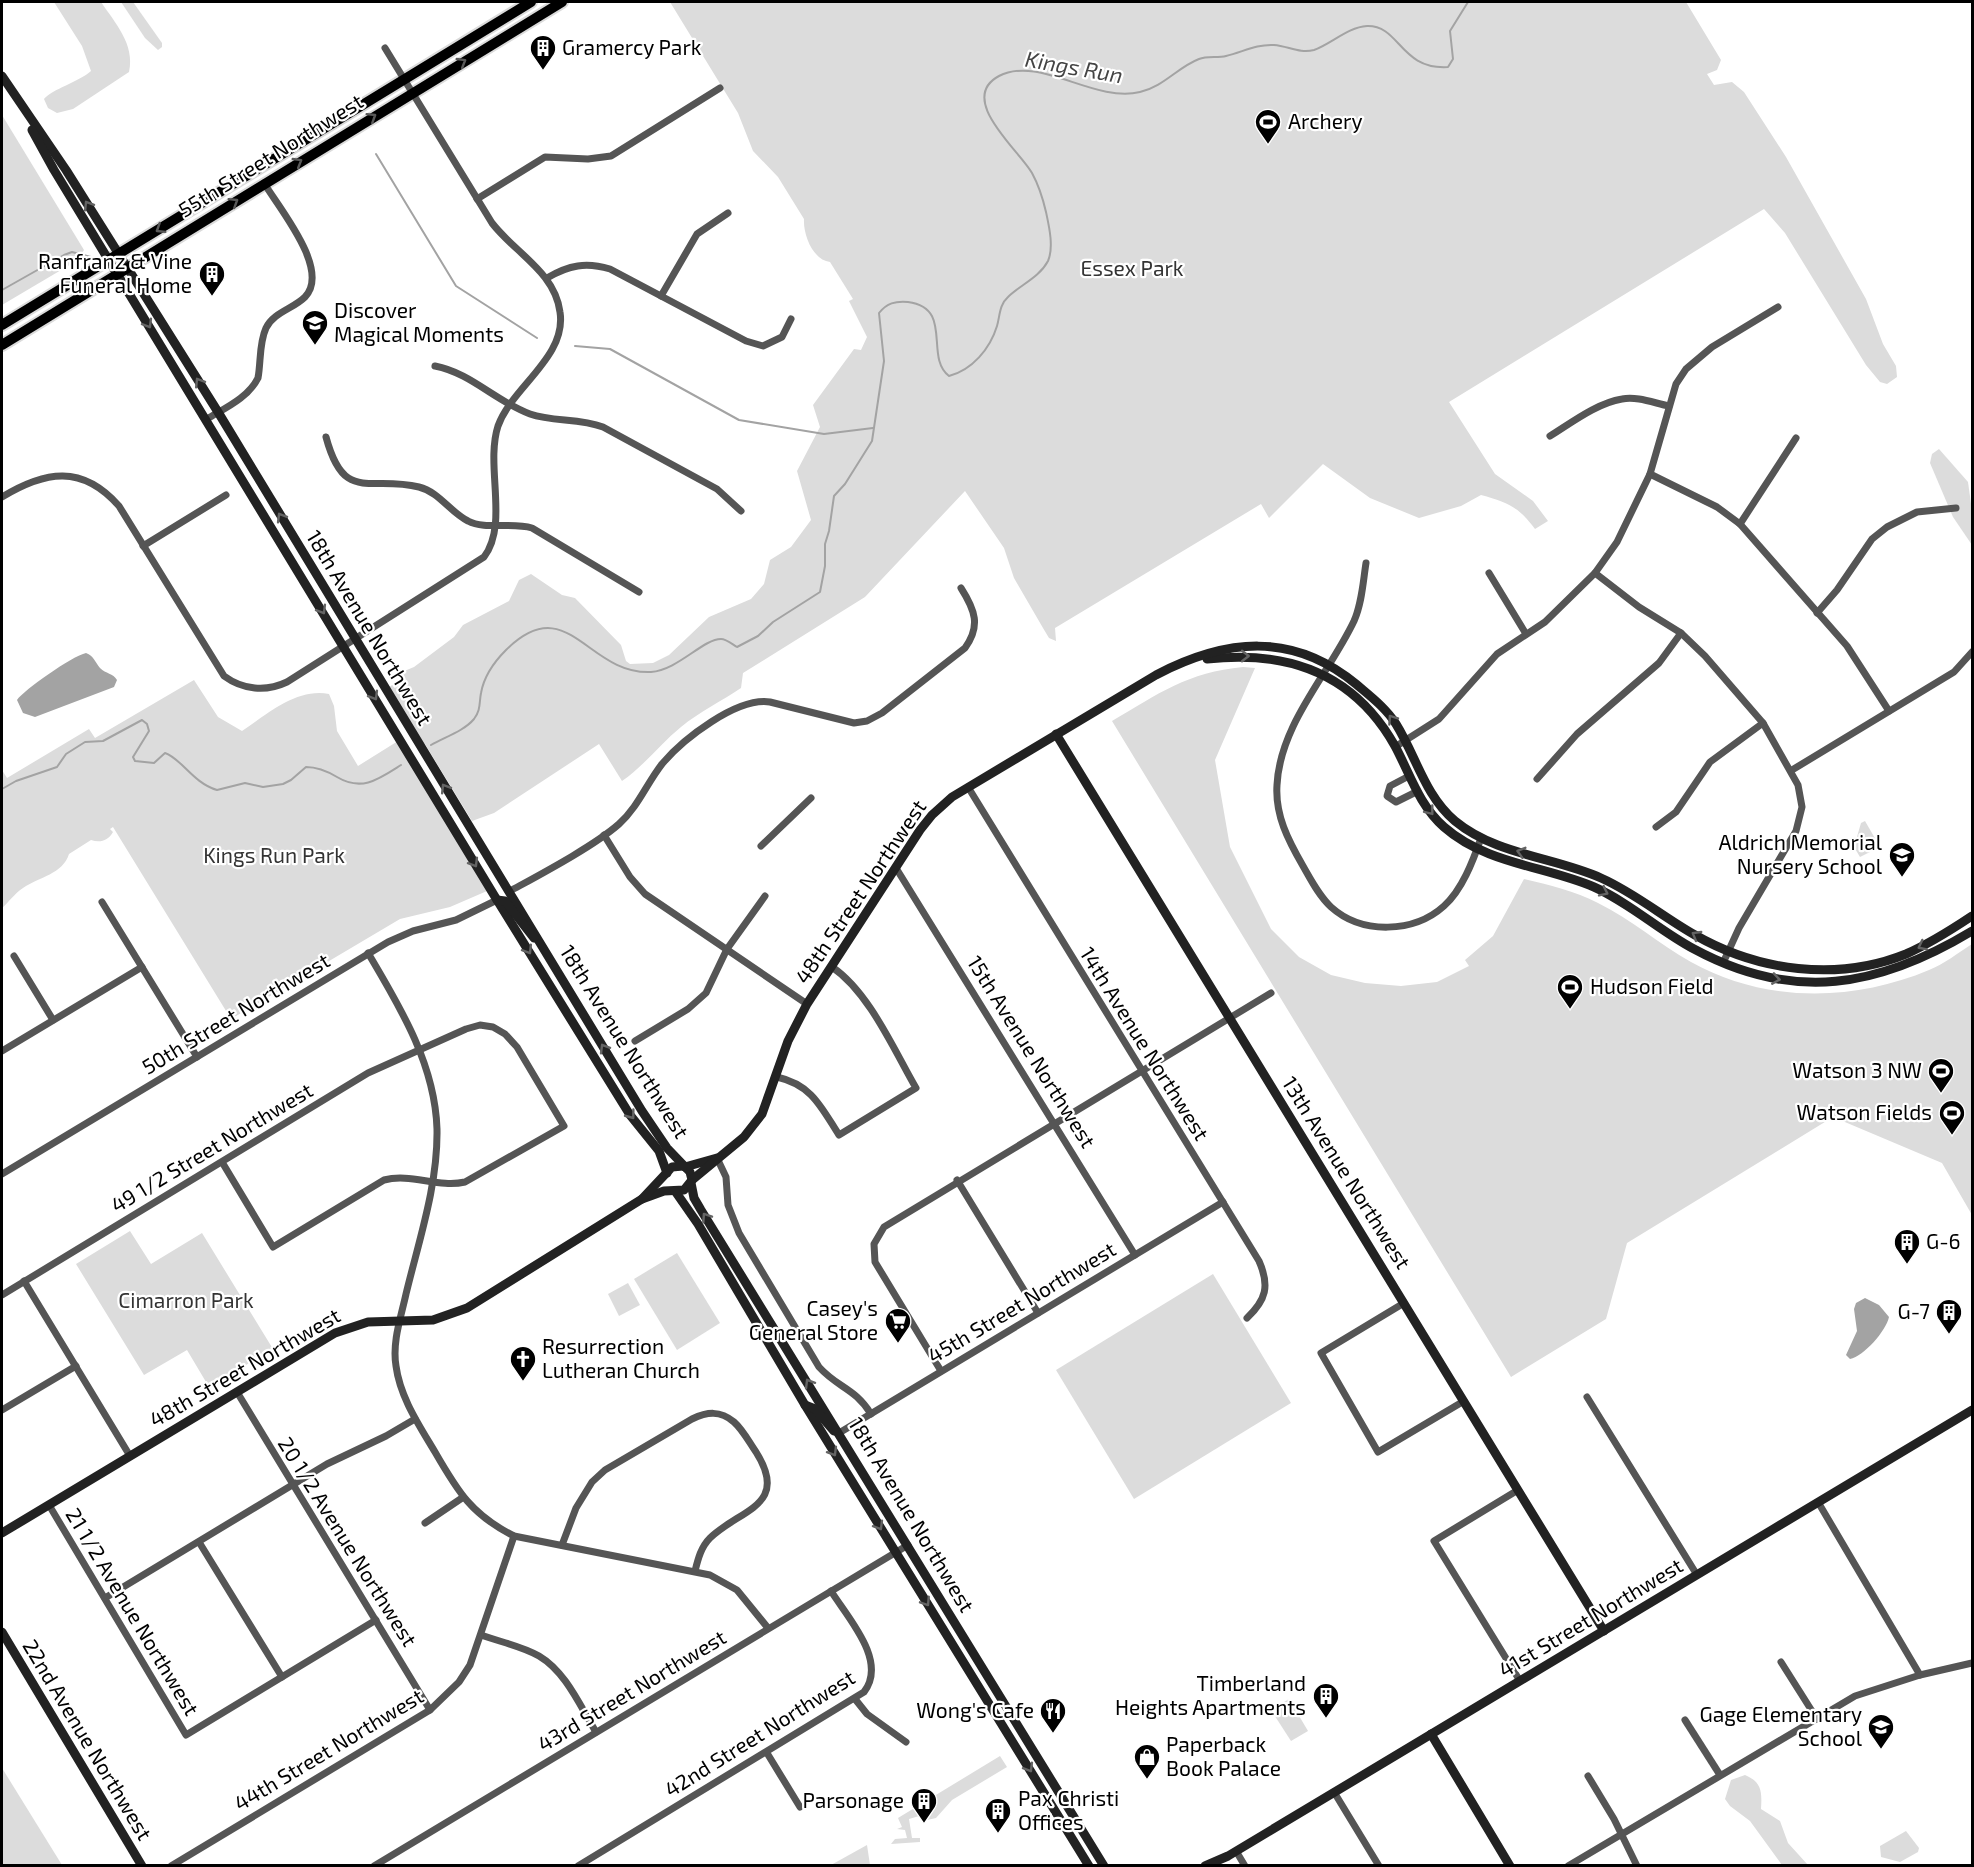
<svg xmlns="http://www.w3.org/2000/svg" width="1974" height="1867" font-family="'Exo 2',sans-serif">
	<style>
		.green { fill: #dcdcdc }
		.water { fill: #a3a3a3 }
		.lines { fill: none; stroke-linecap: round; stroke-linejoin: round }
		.stream { stroke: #a3a3a3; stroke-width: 2 }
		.primary-casing { stroke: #dbdbdb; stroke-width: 14 }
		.street { stroke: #555; stroke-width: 7 }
		.secondary { stroke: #222; stroke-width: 9 }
		.primary { stroke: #000; stroke-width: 10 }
		.oneway { stroke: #595959 }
		.oneway2 { stroke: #646464 }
		.labels { text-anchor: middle; stroke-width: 4.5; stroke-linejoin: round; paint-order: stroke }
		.poi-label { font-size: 21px; fill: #000; stroke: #fff; text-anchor: end }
		.street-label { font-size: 21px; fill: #000; stroke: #fff }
		.park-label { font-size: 21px; fill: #333; stroke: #fff }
		.water-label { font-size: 22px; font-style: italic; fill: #444; stroke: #fff }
	</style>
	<rect width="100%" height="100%" fill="#fff"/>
	<g class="green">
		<path d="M54 2H101C115 23 135 44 129 72L73 109 57 113 48 108 44 99C52 89 79 82 91 71L82 46Z"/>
		<path d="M121 2H133L162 43V47L158 50 145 38Z"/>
		<path d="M670 2H1686L1721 60 1717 70 1707 74 1714 85 1732 82 1744 92 1786 157 1866 299 1883 344 1896 366 1897 377 1887 384 1880 382 1866 365 1785 233 1764 209 1449 402 1495 474 1533 501 1548 521 1535 529C1519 507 1507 502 1481 495L1461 506 1419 518 1370 498 1323 464 1269 518 1261 504 1055 628 1056 641 1049 638 1043 628 1014 578 1004 548 965 491 865 597 743 673 741 688C722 701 699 712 681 727 660 744 644 766 622 781L599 744 494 813 472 821 425 744 420 741 389 687 402 679V672L414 667 454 637 463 625 509 601 519 580 531 574 562 595 575 598 621 645 626 661 630 664 653 663 669 655 709 617 751 599 764 584 770 560 791 547 811 520 797 471 820 427 813 405 854 349 861 350 867 337 849 301 853 299 830 262C813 260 803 235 804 219L778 177 753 151 738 113Z"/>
		<path d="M2 115 84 250 78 260 2 305Z"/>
		<path d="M1939 449 1968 482 1972 511V545L1953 517 1930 463 1932 454Z"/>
		<path d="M1243 667 1255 668 1215 760 1230 847 1271 929 1299 957 1331 975 1365 983 1401 986 1437 982 1469 966 1465 960 1493 936 1524 879C1549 885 1575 891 1598 903 1631 919 1659 944 1691 962 1764 1003 1853 1002 1929 970 1944 964 1958 953 1972 944V1215L1942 1163 1833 1117 1627 1243 1606 1319 1511 1377 1112 721C1158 694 1188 672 1243 667Z"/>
		<path d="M194 680 218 717 242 731C268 714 296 688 329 694L334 706 337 731 358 766 398 741 487 891 450 907 400 919 231 1019 113 827 110 829 113 832C108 841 100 843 91 840L69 854C63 874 39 877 23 888 14 894 9 902 2 908V770L7 778 89 729 95 738Z"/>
		<path d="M1865 821 1880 847 1860 857 1854 847 1861 823Z"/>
		<path d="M130 1231 151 1264 202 1233 273 1349 209 1387 187 1350 144 1375 76 1264Z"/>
		<path d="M677 1253 720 1323 677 1350 634 1279Z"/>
		<path d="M1213 1274 1291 1403 1134 1499 1056 1370Z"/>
		<path d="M628 1283 640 1305 619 1316 608 1294Z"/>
		<path d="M1289 1699 1308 1731 1291 1741 1271 1710Z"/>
		<path d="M1000 1756 1007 1767 952 1800 936 1818 927 1820 926 1814 909 1819 912 1838H920V1842L891 1844 895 1839 907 1838 905 1830 897 1829 902 1827 898 1818Z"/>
		<path d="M2 1768 62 1865H2Z"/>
		<path d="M1745 1775C1762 1782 1762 1792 1761 1809L1780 1821 1788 1843 1808 1865H1782L1750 1821 1730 1806 1725 1799 1731 1780Z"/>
		<path d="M1906 1831 1919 1848 1918 1852 1900 1862 1881 1857 1880 1846Z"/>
		<path d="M867 1845 870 1865H831Z"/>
	</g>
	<g class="water">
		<path d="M86 653C94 656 95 662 100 668 106 674 113 673 117 680L114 687 35 717 23 713 17 700C24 690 72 656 86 653Z"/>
		<path d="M1865 1298 1879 1305 1889 1317C1886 1331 1864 1356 1850 1359L1846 1355 1857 1331 1854 1309 1856 1303Z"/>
	</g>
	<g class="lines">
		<g class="stream">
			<path d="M376 154 456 286 537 338"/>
			<path d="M2 290 64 255 72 252 91 257"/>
			<path d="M575 346 610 349 739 420 824 434 873 428"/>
			<path d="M431 745C445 737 464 731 474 719 481 710 479 703 481 693 484 676 494 662 506 650 568 589 587 675 651 672 678 670 703 639 721 639 726 639 732 644 737 647L758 636 773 622 820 592 825 566V544L829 531 834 496 845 484 872 441 884 361 879 313C887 303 895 301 908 302 954 308 924 357 949 376 972 370 990 349 997 326 1000 316 999 305 1008 297 1020 285 1039 278 1048 261 1054 247 1049 226 1046 212 1043 199 1038 184 1032 173 1020 151 956 99 999 76 1040 55 1093 103 1140 92 1163 87 1178 67 1199 59 1207 56 1218 58 1226 56 1243 52 1256 44 1274 45 1288 46 1300 54 1314 50 1331 44 1348 27 1367 26 1400 25 1400 70 1448 67L1453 59 1450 31 1468 2"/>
			<path d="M2 789 16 781 57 767 66 754 85 742 103 741 142 720 147 724 149 731 133 757 135 761 154 763 165 753C181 758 193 783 217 790L245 783 263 787 283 784 291 780 306 767C318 767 327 771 337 777 362 792 379 779 401 765"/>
			<path d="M833 1866H838"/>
		</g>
		<g class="primary-casing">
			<g id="primary">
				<path d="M2 325 531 2"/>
				<path d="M2 345 562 2"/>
			</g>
		</g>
		<g class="street">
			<path d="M477 199 545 157 588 159 611 156 720 88"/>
			<path d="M547 278C569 265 586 262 610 269L746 341 763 346 782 337 791 319"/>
			<path d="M661 296 697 234 728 213"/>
			<path d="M435 366C471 373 495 401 530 414 553 422 579 418 603 427L717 489 741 511"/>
			<path d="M207 419C225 408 248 398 258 378 261 362 259 343 266 328 274 312 293 309 305 297 331 270 279 208 264 183"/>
			<path d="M1550 436C1571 423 1597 403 1622 399 1637 396 1654 403 1669 406"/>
			<path d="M326 437C344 504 369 475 419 487 439 492 450 512 468 521 485 530 512 522 532 528L639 592"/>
			<path d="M1650 474 1717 507 1740 524 1847 646 1889 711"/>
			<path d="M2 497C45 471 82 464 119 506L224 676C243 690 266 692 287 682L484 557C509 524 485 466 498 426 512 387 567 357 560 312 555 272 515 253 492 223L385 48"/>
			<path d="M1740 524 1796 438"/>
			<path d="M143 546 226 495"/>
			<path d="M1366 563C1363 582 1362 603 1354 621 1329 674 1280 724 1277 785 1275 815 1288 840 1303 866 1311 880 1319 896 1331 907 1362 935 1414 933 1444 906 1462 890 1473 861 1481 838"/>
			<path d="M1489 573 1526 634"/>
			<path d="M1595 573 1639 607 1681 633 1705 656 1763 723 1798 785 1802 807 1796 831 1739 928 1723 963"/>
			<path d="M1817 613 1837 590 1872 539 1887 527 1917 512 1956 508"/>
			<path d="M1395 747 1439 719 1497 654 1545 622 1595 573 1617 542 1650 474 1676 384 1686 369 1712 347 1778 307"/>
			<path d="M1792 770 1954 672 1972 652"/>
			<path d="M1409 776 1390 786 1387 796 1396 802 1416 792"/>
			<path d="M1537 779 1577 734 1659 663 1681 633"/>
			<path d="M968 787 1259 1261C1270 1286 1266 1300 1247 1318"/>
			<path d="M1656 827 1676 812 1710 762 1763 723"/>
			<path d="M604 835 630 877 645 894 807 1004"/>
			<path d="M761 846 811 798"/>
			<path d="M896 868 1135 1255"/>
			<path d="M510 891C541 874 594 846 619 824 638 807 647 783 662 764 683 739 737 697 770 702L854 723 867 721 882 713 965 648C981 626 975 610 961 588"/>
			<path d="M102 902 197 1057"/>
			<path d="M368 953C400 1007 435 1064 437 1129 438 1185 419 1240 406 1294 401 1317 392 1342 396 1366 400 1397 419 1425 435 1452 458 1492 472 1515 514 1536L710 1575 737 1590 768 1628"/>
			<path d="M14 956 53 1020"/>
			<path d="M635 1041 688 1009 706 993 727 949 765 896"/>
			<path d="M2 1051 142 967"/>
			<path d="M777 1077C812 1085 821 1107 839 1135L916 1088C894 1050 869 992 832 967"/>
			<path d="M717 1158 726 1177 728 1205 739 1233 819 1367C838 1388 855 1388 871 1414"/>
			<path d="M2 1174 388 942 413 931 456 920 497 900"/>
			<path d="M957 1180 1038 1313"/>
			<path d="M24 1281 130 1456"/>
			<path d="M2 1295 368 1073 466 1029 480 1025 493 1027 505 1034 517 1047 564 1126 465 1182C438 1188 411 1173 384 1180L273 1247 222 1162"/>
			<path d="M1404 1303 1321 1353 1378 1452 1464 1401"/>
			<path d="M941 1371 875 1262 874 1244 884 1227 1271 993"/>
			<path d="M237 1392 430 1710"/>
			<path d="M1587 1397 1697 1575"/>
			<path d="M2 1410 76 1366"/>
			<path d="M839 1433 1223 1202"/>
			<path d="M1518 1490 1434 1541 1520 1681"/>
			<path d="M1818 1502 1920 1675"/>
			<path d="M49 1505 186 1735 376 1620"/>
			<path d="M425 1523 462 1498"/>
			<path d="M199 1542 282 1677"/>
			<path d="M562 1545 576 1508 592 1482 605 1470 692 1419C707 1412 720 1410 734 1422 743 1430 749 1442 756 1452 790 1506 740 1509 710 1538 701 1547 698 1559 695 1571"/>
			<path d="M105 1598 327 1464 386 1436 415 1419"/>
			<path d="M481 1635C500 1642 522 1646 539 1656 566 1672 580 1706 596 1732"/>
			<path d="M1781 1662 1817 1719"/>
			<path d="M855 1699 867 1714 906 1742"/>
			<path d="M1685 1720 1720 1775"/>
			<path d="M767 1753 800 1807"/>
			<path d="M1588 1776 1614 1819 1637 1866"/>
			<path d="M1334 1792 1379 1866"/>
			<path d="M1236 1851 1245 1866"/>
			<path d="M171 1866 430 1710 459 1682 470 1665 514 1536"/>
			<path d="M374 1866 908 1545"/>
			<path d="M578 1866 864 1692C888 1661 848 1618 831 1591"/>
			<path d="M1568 1866 1855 1696 1920 1675 1972 1663"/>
		</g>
		<g class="secondary">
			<path d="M2 76 66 170 218 412 642 1111 667 1148 690 1172 692 1180 684 1190 664 1191 642 1199"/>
			<path d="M32 130 54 170 497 900 630 1115 659 1151 667 1173"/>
			<path d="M1207 659C1287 650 1354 673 1395 746 1410 774 1419 805 1444 827 1486 864 1545 866 1594 887 1630 903 1660 931 1694 949 1794 1003 1879 987 1972 931"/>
			<path d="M1056 734 1604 1631"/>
			<path d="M497 900 505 901 534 938"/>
			<path d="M685 1167 717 1158"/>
			<path d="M692 1180 744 1137 762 1114 788 1041 807 1004 920 830 932 815 952 797 1156 675C1225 639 1292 631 1356 684 1370 696 1386 708 1396 724 1416 756 1425 796 1455 821 1496 855 1554 857 1601 878 1635 893 1663 917 1695 935 1758 971 1837 982 1906 954 1929 944 1951 930 1972 916"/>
			<path d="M691 1183 694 1198 701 1210 1104 1866"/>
			<path d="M675 1191 698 1224 805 1405 1089 1866"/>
			<path d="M805 1405 815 1409 834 1431"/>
			<path d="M2 1533 335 1333 368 1322 433 1320 467 1308 642 1199 672 1167 683 1166"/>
			<path d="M2 1632 142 1866"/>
			<path d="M1431 1734 1510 1866"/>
			<path d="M1205 1866 1228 1856 1972 1410"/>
		</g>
		<use href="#primary" class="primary"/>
	</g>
	<defs><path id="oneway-chevron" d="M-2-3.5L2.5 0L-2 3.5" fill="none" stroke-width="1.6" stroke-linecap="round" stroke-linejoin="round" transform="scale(1.5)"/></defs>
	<g class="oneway">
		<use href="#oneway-chevron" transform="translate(462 62) rotate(-31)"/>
		<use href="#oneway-chevron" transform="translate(372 117) rotate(-32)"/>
		<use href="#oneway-chevron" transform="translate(298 162) rotate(-31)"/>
		<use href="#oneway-chevron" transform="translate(234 202) rotate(-32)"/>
		<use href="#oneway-chevron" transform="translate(160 229) rotate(148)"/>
	</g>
	<g class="oneway2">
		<use href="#oneway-chevron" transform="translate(88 205) rotate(-122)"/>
		<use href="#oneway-chevron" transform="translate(148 324) rotate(59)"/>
		<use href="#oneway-chevron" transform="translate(199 382) rotate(-122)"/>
		<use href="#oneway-chevron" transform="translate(281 517) rotate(-121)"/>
		<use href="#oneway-chevron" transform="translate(322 610) rotate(59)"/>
		<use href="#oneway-chevron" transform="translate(1245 656)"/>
		<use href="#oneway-chevron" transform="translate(374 696) rotate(59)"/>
		<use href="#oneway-chevron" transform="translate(1392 719) rotate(-125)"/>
		<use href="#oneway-chevron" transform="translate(445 788) rotate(-122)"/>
		<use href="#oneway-chevron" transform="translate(1430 811) rotate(52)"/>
		<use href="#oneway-chevron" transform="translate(1521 852) rotate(-164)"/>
		<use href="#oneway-chevron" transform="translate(474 863) rotate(59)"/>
		<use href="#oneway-chevron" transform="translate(1604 892) rotate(26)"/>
		<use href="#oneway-chevron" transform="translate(1696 935) rotate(-150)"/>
		<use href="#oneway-chevron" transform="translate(1922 946) rotate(153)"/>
		<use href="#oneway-chevron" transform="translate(528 950) rotate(58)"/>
		<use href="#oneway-chevron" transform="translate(1776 979) rotate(9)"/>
		<use href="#oneway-chevron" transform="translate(604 1048) rotate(-121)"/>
		<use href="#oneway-chevron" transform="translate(631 1115) rotate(53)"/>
		<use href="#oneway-chevron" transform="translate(706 1217) rotate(-124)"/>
		<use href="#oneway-chevron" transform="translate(809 1383) rotate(-121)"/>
		<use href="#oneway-chevron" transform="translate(833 1452) rotate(59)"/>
		<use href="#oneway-chevron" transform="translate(879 1526) rotate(59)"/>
		<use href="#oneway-chevron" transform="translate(926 1602) rotate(57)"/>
		<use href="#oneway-chevron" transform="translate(1029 1768) rotate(59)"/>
	</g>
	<defs>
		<g id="building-pin" transform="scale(1.35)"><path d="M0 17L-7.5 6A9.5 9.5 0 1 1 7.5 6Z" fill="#000" stroke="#fff"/><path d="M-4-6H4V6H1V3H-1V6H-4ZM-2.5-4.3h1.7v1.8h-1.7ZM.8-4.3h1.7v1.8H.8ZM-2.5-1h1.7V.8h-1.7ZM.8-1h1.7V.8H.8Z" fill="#fff"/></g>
		<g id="stadium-pin" transform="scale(1.35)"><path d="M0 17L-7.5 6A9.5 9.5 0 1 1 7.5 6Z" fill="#000" stroke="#fff"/><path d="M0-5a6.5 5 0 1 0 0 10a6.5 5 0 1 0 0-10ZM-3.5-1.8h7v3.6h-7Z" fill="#fff"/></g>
		<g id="school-pin" transform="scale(1.35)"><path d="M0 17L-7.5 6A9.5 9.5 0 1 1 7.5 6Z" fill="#000" stroke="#fff"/><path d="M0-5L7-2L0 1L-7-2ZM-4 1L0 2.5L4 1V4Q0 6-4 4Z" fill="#fff"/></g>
		<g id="supermarket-pin" transform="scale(1.35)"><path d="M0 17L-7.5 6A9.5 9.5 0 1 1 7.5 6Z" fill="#000" stroke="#fff"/><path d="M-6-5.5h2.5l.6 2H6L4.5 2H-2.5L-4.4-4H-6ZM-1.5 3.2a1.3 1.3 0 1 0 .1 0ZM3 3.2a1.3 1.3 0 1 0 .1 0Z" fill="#fff"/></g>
		<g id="church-pin" transform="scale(1.35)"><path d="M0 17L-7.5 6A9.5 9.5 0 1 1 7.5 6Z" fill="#000" stroke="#fff"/><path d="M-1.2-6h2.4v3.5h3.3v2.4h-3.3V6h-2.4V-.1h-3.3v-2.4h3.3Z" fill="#fff"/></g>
		<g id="restaurant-pin" transform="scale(1.35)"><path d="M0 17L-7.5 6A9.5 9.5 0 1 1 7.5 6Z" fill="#000" stroke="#fff"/><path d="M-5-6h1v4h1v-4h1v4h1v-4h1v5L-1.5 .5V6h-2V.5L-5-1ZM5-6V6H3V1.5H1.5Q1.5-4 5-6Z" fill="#fff"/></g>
		<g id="shop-pin" transform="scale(1.35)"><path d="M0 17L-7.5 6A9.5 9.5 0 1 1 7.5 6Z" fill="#000" stroke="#fff"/><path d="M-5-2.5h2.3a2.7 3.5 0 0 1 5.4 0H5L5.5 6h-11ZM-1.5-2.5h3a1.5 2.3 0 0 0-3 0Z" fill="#fff"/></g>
	</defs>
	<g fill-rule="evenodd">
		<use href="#building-pin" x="543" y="48"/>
		<use href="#stadium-pin" x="1268" y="122"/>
		<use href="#building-pin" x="212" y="274"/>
		<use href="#school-pin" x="315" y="323"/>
		<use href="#school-pin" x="1902" y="855"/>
		<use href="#stadium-pin" x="1570" y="987"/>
		<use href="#stadium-pin" x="1941" y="1071"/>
		<use href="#stadium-pin" x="1952" y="1113"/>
		<use href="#building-pin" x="1907" y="1242"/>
		<use href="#building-pin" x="1949" y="1312"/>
		<use href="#supermarket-pin" x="898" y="1321"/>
		<use href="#church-pin" x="523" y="1359"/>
		<use href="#building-pin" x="1326" y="1696"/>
		<use href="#restaurant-pin" x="1053" y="1711"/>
		<use href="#school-pin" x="1881" y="1727"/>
		<use href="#shop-pin" x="1147" y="1757"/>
		<use href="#building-pin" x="924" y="1801"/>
		<use href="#building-pin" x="998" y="1811"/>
	</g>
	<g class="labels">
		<g class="poi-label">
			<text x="562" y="55" text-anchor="start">Gramercy Park</text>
			<text x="1288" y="129" text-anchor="start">Archery</text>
			<text x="192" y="269">Ranfranz &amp; Vine<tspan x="192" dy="24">Funeral Home</tspan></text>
			<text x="334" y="318" text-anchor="start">Discover<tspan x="334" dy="24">Magical Moments</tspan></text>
			<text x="1882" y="850">Aldrich Memorial<tspan x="1882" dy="24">Nursery School</tspan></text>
			<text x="1590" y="994" text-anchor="start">Hudson Field</text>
			<text x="1922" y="1078">Watson 3 NW</text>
			<text x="1932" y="1120">Watson Fields</text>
			<text x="1926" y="1249" text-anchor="start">G-6</text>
			<text x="878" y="1316">Casey's<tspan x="878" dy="24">General Store</tspan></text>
			<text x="1930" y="1319">G-7</text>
			<text x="542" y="1354" text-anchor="start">Resurrection<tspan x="542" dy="24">Lutheran Church</tspan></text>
			<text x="1306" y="1691">Timberland<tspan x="1306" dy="24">Heights Apartments</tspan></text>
			<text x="1034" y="1718">Wong's Cafe</text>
			<text x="1862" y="1722">Gage Elementary<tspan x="1862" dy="24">School</tspan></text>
			<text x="1166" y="1752" text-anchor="start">Paperback<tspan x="1166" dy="24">Book Palace</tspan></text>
			<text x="1018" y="1806" text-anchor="start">Pax Christi<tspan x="1018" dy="24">Offices</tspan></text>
			<text x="904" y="1808">Parsonage</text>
		</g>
		<g class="street-label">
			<text transform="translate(271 156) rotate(-32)" y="7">55th Street Northwest</text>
			<text transform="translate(369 628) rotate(59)" y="7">18th Avenue Northwest</text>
			<text transform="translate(861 892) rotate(-56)" y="7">48th Street Northwest</text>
			<text transform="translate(236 1014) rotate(-31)" y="7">50th Street Northwest</text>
			<text transform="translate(624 1042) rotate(58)" y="7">18th Avenue Northwest</text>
			<text transform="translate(1144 1044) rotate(58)" y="7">14th Avenue Northwest</text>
			<text transform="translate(1031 1052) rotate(58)" y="7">15th Avenue Northwest</text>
			<text transform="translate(212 1148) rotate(-31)" y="7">49 1/2 Street Northwest</text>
			<text transform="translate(1346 1173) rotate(58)" y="7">13th Avenue Northwest</text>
			<text transform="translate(1022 1303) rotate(-31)" y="7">45th Street Northwest</text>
			<text transform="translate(245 1368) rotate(-30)" y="7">48th Street Northwest</text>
			<text transform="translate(911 1515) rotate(59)" y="7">18th Avenue Northwest</text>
			<text transform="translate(347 1542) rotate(58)" y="7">20 1/2 Avenue Northwest</text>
			<text transform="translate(132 1612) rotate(59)" y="7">21 1/2 Avenue Northwest</text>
			<text transform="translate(1591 1618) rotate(-31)" y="7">41st Street Northwest</text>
			<text transform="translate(632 1691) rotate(-31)" y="7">43rd Street Northwest</text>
			<text transform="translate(760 1734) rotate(-32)" y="7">42nd Street Northwest</text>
			<text transform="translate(87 1740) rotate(59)" y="7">22nd Avenue Northwest</text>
			<text transform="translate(329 1750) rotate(-31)" y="7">44th Street Northwest</text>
		</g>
		<g class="park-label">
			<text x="1132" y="276">Essex Park</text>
			<text x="274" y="863">Kings Run Park</text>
			<text x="186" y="1308">Cimarron Park</text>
		</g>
		<g class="water-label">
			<text transform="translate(1074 67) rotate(10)" y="8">Kings Run</text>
		</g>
	</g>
	<rect width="1974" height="1867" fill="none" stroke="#000000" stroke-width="6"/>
</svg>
